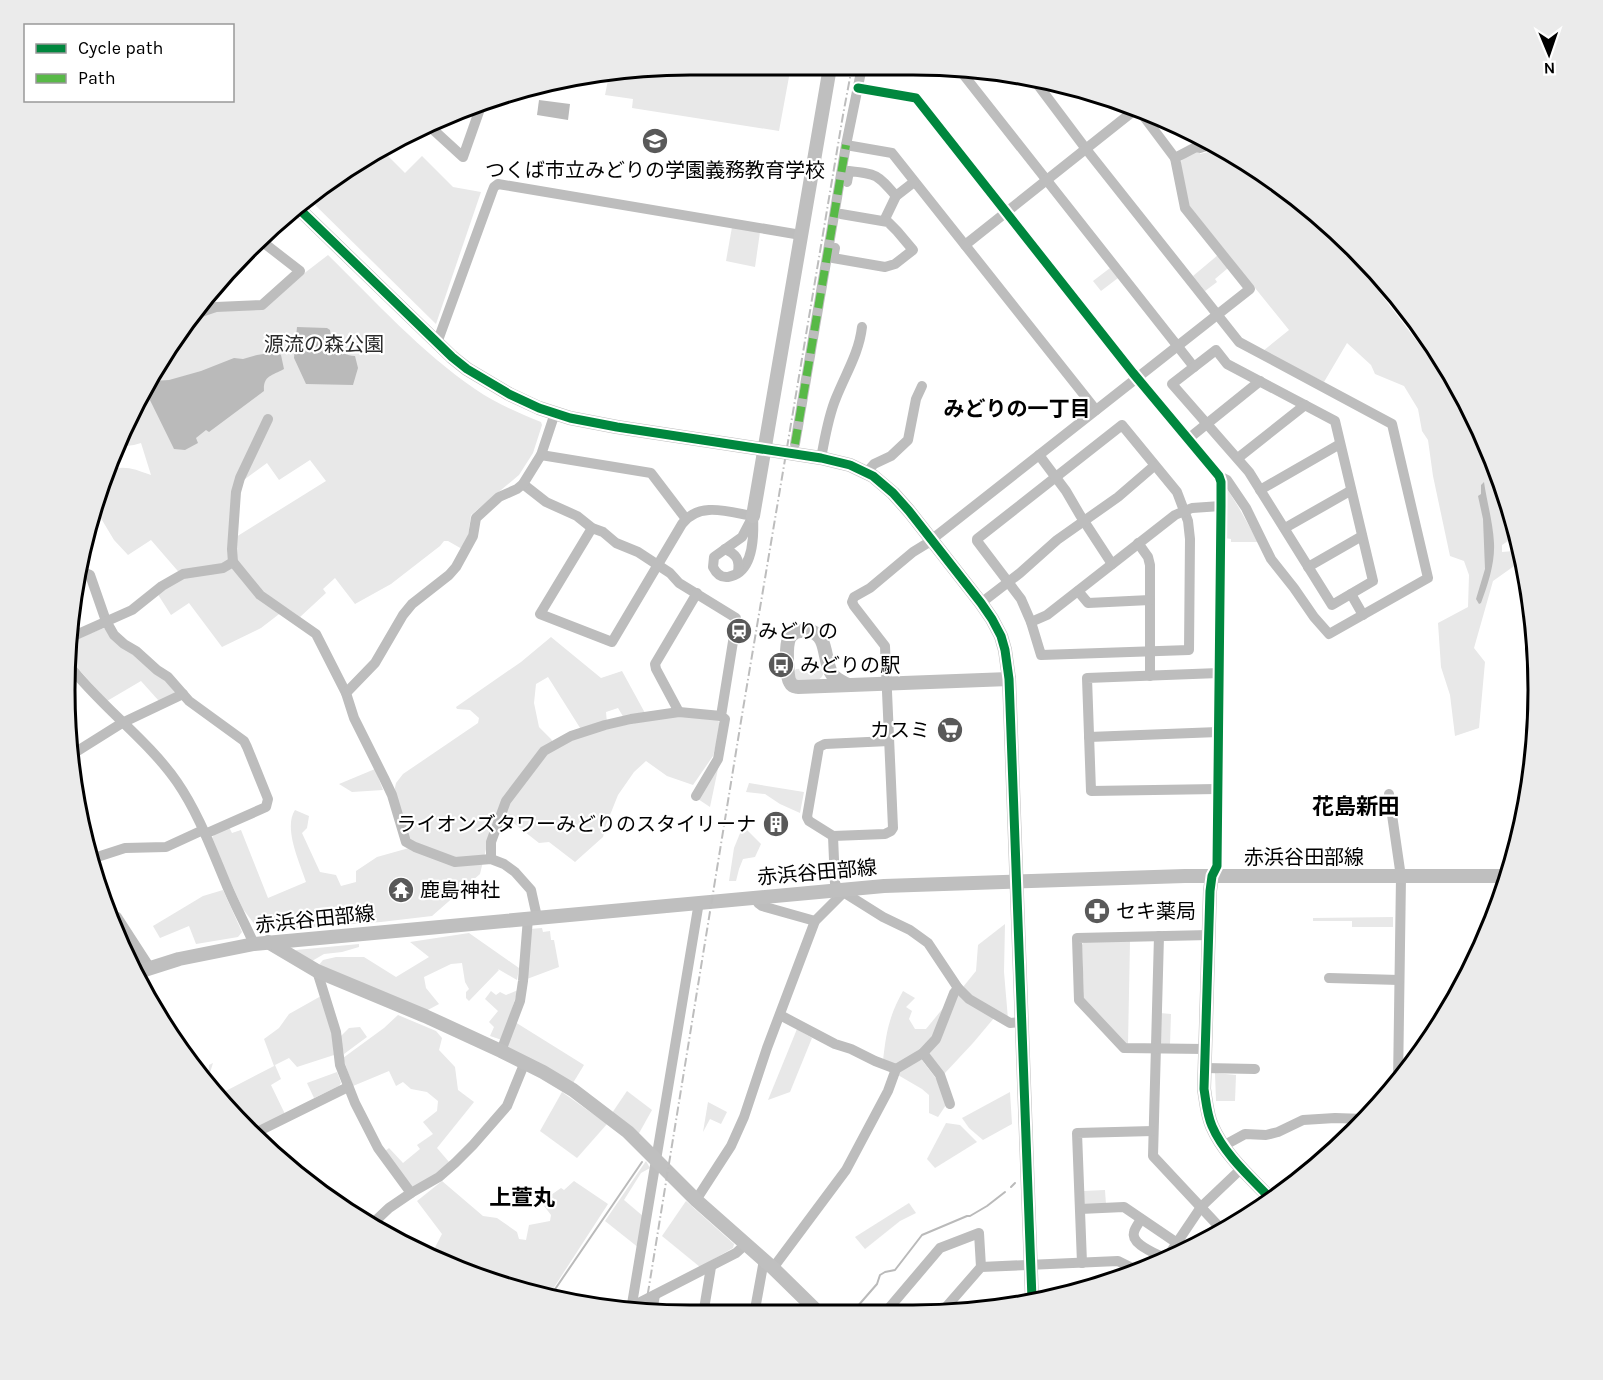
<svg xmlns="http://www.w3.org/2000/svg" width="1603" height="1380" font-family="Karla,'Noto Sans JP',sans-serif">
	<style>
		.green { fill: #e8e8e8; fill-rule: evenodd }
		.water { fill: #bababa }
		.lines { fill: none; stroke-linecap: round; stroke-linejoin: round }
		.stream { stroke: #bababa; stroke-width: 2 }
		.street { stroke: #bdbdbd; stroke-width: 10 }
		.secondary { stroke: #bfbfbf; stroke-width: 14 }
		.rail { stroke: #bdbdbd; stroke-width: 2; stroke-dasharray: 9 3 1.5 3; stroke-linecap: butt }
		.quiet { stroke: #58b947; stroke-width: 8; stroke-dasharray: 15 8; stroke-linecap: butt }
		.cycleway-casing { stroke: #fff; stroke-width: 13 }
		.cycleway { stroke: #00873e; stroke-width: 9 }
		.labels { text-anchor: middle; stroke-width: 4.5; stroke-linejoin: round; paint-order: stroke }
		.poi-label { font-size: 20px; fill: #000; stroke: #fff; text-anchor: start }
		.park-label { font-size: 20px; fill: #2d2d2d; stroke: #fff }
		.street-label { font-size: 20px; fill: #000; stroke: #fff }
		.neighbourhood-label { font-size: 21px; font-weight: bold; fill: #000; stroke: #fff }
		.quarter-label { font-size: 22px; font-weight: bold; fill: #000; stroke: #fff }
		.rim { fill: none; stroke: #000; stroke-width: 3 }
	</style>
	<rect width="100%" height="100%" fill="#fff"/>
	<g class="green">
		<path d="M690 65 791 66 779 131 632 108 633 99 605 95 609 75Z"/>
		<path d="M1221 149 1294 194 1328 225 1439 370 1455 378 1505 489 1515 530 1514 537 1502 545V552L1514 551 1517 564 1493 581 1474 648 1485 662 1479 728 1455 736 1450 695 1441 667 1438 623 1468 607 1469 575 1464 561 1450 556 1433 476 1428 440 1422 431 1418 409 1404 386 1375 374 1371 365 1347 343 1324 382 1263 351 1289 330 1189 206 1180 163C1183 158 1193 152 1200 151V154Z"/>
		<path d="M382 150 405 173 422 156 453 187 481 192 436 324 309 199Z"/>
		<path d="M732 227 760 232 755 267 726 261Z"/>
		<path d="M328 255C374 300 422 353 475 389 495 403 519 413 541 422L542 425 533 453 519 475 471 515 468 536 462 549 448 541H444L440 546 391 584 355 604 335 578 323 589 326 593 300 617 287 608 261 628 222 647 189 603 171 615 157 593 183 577 151 540 128 555 114 540 96 510 107 470C126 465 134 469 151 475L141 443 134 445 118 447 116 444 170 342 190 319 216 311 263 309 302 275ZM310 460 326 481 236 537 241 482 267 463 279 480Z"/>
		<path d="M1218 255 1228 268 1215 279 1217 282 1205 291 1193 276Z"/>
		<path d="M1110 268 1118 278 1101 291 1093 281Z"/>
		<path d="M1226 487 1239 508 1258 542H1231V539L1225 538Z"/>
		<path d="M104 628 164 677 175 693 159 701 141 681 107 701 68 657 69 642Z"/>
		<path d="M551 637 601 678 622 671 645 713 624 718 618 708 606 712 607 723 582 731 548 677 536 684 534 703 539 727 551 739 556 747 596 730 681 715 717 719 721 725 713 756 693 785 667 776 646 761 634 772 618 795 606 825 603 837 575 862 549 842 539 843 511 821 492 824 480 874 432 916 381 922 284 929 255 925 243 909 211 839 215 834 229 827 232 833 241 830 268 898 306 882C300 863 283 828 295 810L309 816 307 828 302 833 320 872 336 875 341 886 356 882V871L377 857 409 848 394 792 396 783 403 774 478 723 479 718 470 710 457 709 456 707 521 662Z"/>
		<path d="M821 667 824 669C824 685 807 681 796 680L794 672 796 669Z"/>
		<path d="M719 764 710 807 698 799Z"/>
		<path d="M375 769 383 790 352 792 339 784Z"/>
		<path d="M749 783 804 792 800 813 780 804 765 794 746 792Z"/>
		<path d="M743 826 761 844 755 857 743 859 739 869 736 881H729L734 848Z"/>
		<path d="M223 890 242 932 238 937 196 944 189 926 160 938 153 926 203 896Z"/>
		<path d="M1393 917V927H1352V921H1313V918Z"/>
		<path d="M1005 924 1004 972 1008 1019 968 996 963 987 976 971 978 945Z"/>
		<path d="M542 928 543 932 550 931 551 940H554L559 967 527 979 530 929Z"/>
		<path d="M469 933 519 968 517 980 498 969 499 970 469 1001 466 998V992L469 989 465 982 462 963 451 964 424 977 426 988 439 1004 426 1011 318 966 323 960 336 957H364L396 977 429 957 410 942Z"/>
		<path d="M1130 941 1128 1044H1125L1084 999 1082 945 1084 942Z"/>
		<path d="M359 944V947L342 952 324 954 312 961 297 954 296 950Z"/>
		<path d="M518 990 502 1040 490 1036 494 1027 489 1022 498 1011 485 999 491 991 496 995 500 992 506 995Z"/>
		<path d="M903 991 915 998 906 1007 912 1011 909 1019 915 1029H926L944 1007 933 1036 923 1049 895 1065 883 1061C886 1033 889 1016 903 991Z"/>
		<path d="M957 993 994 1018 973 1043 944 1074 929 1053Z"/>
		<path d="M321 996 332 1034 334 1055 297 1067 289 1058 275 1065 281 1079 271 1085 285 1114 247 1132 215 1090 208 1077 209 1065 213 1063 209 1076 220 1094 274 1066 264 1039 279 1028 289 1014Z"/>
		<path d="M1160 1013 1171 1014 1170 1045H1162L1159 1042Z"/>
		<path d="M398 1015 436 1031 442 1038 439 1050 455 1067 458 1090 474 1102 437 1148 449 1162 435 1176 413 1188 384 1152 389 1148 403 1163 420 1149 417 1145 433 1134 423 1122 437 1111 438 1101 427 1092 411 1089 403 1082 396 1086 389 1071 353 1086 343 1058 384 1028Z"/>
		<path d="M515 1022 584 1065 573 1083 507 1049Z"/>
		<path d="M360 1027 367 1037 344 1054 340 1037 349 1028Z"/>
		<path d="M797 1029 812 1038 790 1092 768 1100Z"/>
		<path d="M921 1059 938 1081 946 1105 938 1117 929 1113V1095L922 1089 898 1075 899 1071Z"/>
		<path d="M337 1072 341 1083 339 1086 314 1098 307 1083Z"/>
		<path d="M1215 1073 1236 1075 1235 1101H1216Z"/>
		<path d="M627 1091 652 1110 638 1135 612 1113Z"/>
		<path d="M562 1092 607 1124 577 1158 540 1131Z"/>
		<path d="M1010 1092 1012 1124 983 1140 969 1128 962 1118Z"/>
		<path d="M708 1102 727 1112 721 1124 710 1119 703 1132Z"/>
		<path d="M946 1123 960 1125 977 1142 935 1168 927 1159Z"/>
		<path d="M646 1161 650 1168 641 1173 624 1200 644 1217 639 1248 605 1221Z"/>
		<path d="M442 1181 483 1216 497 1218 517 1232 519 1239 526 1240 529 1225 550 1221 551 1215 541 1202 561 1188 564 1190 574 1181 608 1204 551 1292 545 1297 451 1268 430 1257 442 1234 417 1201Z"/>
		<path d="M1105 1190 1106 1205H1087L1083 1203V1191Z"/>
		<path d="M686 1201 734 1244 733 1248 700 1267 662 1236Z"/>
		<path d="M909 1203 916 1213 900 1221 865 1249 855 1237Z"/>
	</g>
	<g class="water">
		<path d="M539 100 570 104 568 120 537 115Z"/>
		<path d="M297 327 327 328 330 330C332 345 339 355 355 356L358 368 353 385 306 384 294 358Z"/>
		<path d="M276 352 281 355 284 369C271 376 263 376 264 391L209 432 206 430 196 438 198 443 185 450 174 449 145 390 147 385 154 381 169 380 201 371 234 358 243 359 257 355Z"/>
		<path d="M1484 482C1487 502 1493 523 1494 543 1495 563 1488 584 1481 603L1479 604 1476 599 1485 569 1483 519 1478 496 1481 494V485Z"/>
	</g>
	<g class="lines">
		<g class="stream">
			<path d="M114 446H116"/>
			<path d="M1011 1187 1015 1183"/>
			<path d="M549 1298 642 1162"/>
			<path d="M850 1315 877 1284 880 1275 885 1272 895 1270 922 1235 967 1216H970L987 1206 1005 1192"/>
		</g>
		<g class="street">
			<path d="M959 69 1194 367"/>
			<path d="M1032 77 1086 149 1239 342 1392 424 1428 578 1329 634 1314 617 1294 588 1271 559 1246 508 1227 480 1219 476"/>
			<path d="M858 88 916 98 1133 373 1219 476 1221 482V506L1217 866 1212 876"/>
			<path d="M1139 110 1175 158"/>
			<path d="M427 124 463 157 482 103"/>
			<path d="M846 145 892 153 1096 410"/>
			<path d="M847 182 849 171C877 174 877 174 896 196"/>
			<path d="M884 221 896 196 914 182"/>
			<path d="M965 245 1136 109"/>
			<path d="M835 248 833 258 885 267 895 264 913 250 897 231 888 222 841 214"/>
			<path d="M195 314 216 307 262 305 300 271 260 240"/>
			<path d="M437 343 492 192 494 187 498 184 801 235"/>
			<path d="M1216 350 1227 364 1335 421 1373 581 1332 605 1249 472 1172 384Z"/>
			<path d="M268 419 240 478 236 492 232 549 233 562 260 595 316 634 346 693 354 718 384 778 392 795 406 842 415 847 455 862 491 859 504 864 515 872 531 890 537 917"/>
			<path d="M1122 425 1177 492 1188 521 1190 539 1189 650 1041 655 1031 622 1021 599 977 541V539Z"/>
			<path d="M1188 439 1260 381"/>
			<path d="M795 444 846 145 862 67"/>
			<path d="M541 455 651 473 686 519"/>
			<path d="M1039 455 1066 491 1080 515 1112 564"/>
			<path d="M821 458C825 438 828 417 836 398 846 373 859 353 862 327"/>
			<path d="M1238 458 1305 405"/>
			<path d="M866 473 874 464 891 456 908 440 916 399 922 386"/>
			<path d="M523 484 546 502 577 516 592 528 603 532 616 543 638 552 670 573 679 583 736 618V623L721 716 725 719 718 759 696 796"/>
			<path d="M1260 490 1340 444"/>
			<path d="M753 516C754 535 754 573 728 577 720 578 716 573 713 567L714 557 742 537Z"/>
			<path d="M592 528 540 614 612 642 682 524C699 501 729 512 753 516"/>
			<path d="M1285 528 1350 491"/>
			<path d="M1138 543 1148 557 1150 565V676"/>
			<path d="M725 549C736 554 740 559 738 572"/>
			<path d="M1308 567 1362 536"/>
			<path d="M80 571 90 575 106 621 114 635 124 644 136 651 157 670 168 677 189 701 244 741 247 747 268 799 266 807 205 834"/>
			<path d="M1078 591 1088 603 1150 600"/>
			<path d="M1351 594 1363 615"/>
			<path d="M981 603 1020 573 1057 540 1118 497 1154 466"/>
			<path d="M1031 622 1047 615 1175 515 1192 508 1221 506"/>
			<path d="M69 638 132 610 162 586 183 574 223 568 233 562"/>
			<path d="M68 664C100 706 148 740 177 782 199 814 212 851 227 886 235 905 245 924 254 944"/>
			<path d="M346 693 375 663 403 615 412 604 449 575 456 567 473 536 476 518 499 497 517 489 523 484 541 455 555 413"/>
			<path d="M679 712 656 669 655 664 697 593"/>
			<path d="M1089 737 1218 732"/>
			<path d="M889 741 825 744 819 747 807 817 809 821 833 836 885 834 891 831 893 828 885 646 854 606 852 602 854 597 870 588 913 552 926 544 1250 289 1185 208 1175 158 1196 147 1200 148 1213 144"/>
			<path d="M71 755 122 723 183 694"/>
			<path d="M1217 789 1091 791 1087 678 1219 673"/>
			<path d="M1389 794 1401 877 1398 1083"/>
			<path d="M833 836 835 884 840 890 883 917 910 930 928 943 958 988 969 999 1010 1023 1022 1022"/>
			<path d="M91 859 125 848 166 847 203 830"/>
			<path d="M491 859V842L506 801 544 751 571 736 605 725 631 719 679 712 721 716"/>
			<path d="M758 897V903L762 906 815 921"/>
			<path d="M117 917 150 968"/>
			<path d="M1159 936 1153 1156 1224 1232"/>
			<path d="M317 971 336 1032 340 1065 355 1103 378 1148 411 1193 439 1177 455 1163 473 1145 507 1106 525 1062"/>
			<path d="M1329 978 1399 980"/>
			<path d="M780 1015 835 1044 851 1049 875 1061 896 1069"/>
			<path d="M1205 1049 1124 1048 1079 1000 1077 938 1209 935"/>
			<path d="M501 1051 520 1001 523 981 528 918"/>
			<path d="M923 1053 940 1075 950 1104"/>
			<path d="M1205 1068 1255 1069"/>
			<path d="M251 1135 348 1087"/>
			<path d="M1223 1146 1245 1134 1266 1135 1278 1132 1303 1120 1335 1118 1365 1119"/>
			<path d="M696 1200 731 1146 744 1117 767 1048 815 921 844 892"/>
			<path d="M1080 1209 1124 1207 1177 1243"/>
			<path d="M1141 1219C1139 1223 1135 1228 1134 1232 1130 1245 1158 1254 1166 1259"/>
			<path d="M371 1225 389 1208 411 1193"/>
			<path d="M1166 1259 1201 1207 1242 1168"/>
			<path d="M1082 1263 1077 1133 1153 1131"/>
			<path d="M773 1268 846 1170 888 1091 896 1069 923 1053 936 1039 954 993 958 988"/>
			<path d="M627 1309 736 1253 746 1244"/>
			<path d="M631 1310 699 902"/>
			<path d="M652 1312 655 1295"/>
			<path d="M884 1314 940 1248 979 1233 981 1267"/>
			<path d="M940 1314 981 1267 1118 1261 1138 1271"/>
			<path d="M703 1315 711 1267"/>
			<path d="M754 1315 764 1260"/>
		</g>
		<g class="secondary">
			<path d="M297 207 452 357 467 369 509 394 539 408 570 418 617 427 821 458 850 465 873 476 893 493 909 511 981 603 992 619 1001 636 1005 650 1009 679 1032 1299"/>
			<path d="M753 516 830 67"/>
			<path d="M848 685C842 682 836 680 832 674 823 662 829 634 809 631 784 628 787 646 787 663 788 669 787 677 790 682 792 686 793 686 798 687L1009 679"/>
			<path d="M1212 876 1210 891 1204 1089C1206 1101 1207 1115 1212 1126 1224 1154 1250 1177 1271 1199"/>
			<path d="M268 942 317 971 425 1016 501 1051 543 1072 573 1090 628 1132 696 1200 773 1268 821 1315"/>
			<path d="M135 973 179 959 254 944 884 886 1185 876H1508"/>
		</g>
		<path class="rail" d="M645 1311 742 715 843 115 852 67"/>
		<path class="quiet" d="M795 444 846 145"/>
		<g class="cycleway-casing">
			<g id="cycleway">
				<path d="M858 88 916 98 1133 373 1219 476 1221 482V506L1217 866 1212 876 1210 891 1204 1089C1206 1101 1207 1115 1212 1126 1224 1154 1250 1177 1271 1199"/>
				<path d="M297 207 452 357 467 369 509 394 539 408 570 418 617 427 821 458 850 465 873 476 893 493 909 511 981 603 992 619 1001 636 1005 650 1009 679 1032 1299"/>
			</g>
		</g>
		<use href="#cycleway" class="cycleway"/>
	</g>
	<defs>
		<g id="school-disc" transform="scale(1.35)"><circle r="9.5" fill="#595959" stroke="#fff"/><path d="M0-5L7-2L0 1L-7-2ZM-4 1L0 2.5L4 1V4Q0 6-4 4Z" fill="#fff"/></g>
		<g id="station-disc" transform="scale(1.35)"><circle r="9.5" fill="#595959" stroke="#fff"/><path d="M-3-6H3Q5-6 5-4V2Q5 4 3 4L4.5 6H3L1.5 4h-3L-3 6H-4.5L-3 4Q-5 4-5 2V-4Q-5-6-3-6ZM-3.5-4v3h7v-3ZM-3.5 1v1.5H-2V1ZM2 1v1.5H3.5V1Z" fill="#fff"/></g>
		<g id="bus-disc" transform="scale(1.35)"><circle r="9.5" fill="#595959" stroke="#fff"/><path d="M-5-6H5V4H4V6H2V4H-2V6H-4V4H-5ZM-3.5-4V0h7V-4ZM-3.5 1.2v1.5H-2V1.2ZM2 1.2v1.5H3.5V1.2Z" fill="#fff"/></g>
		<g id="supermarket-disc" transform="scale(1.35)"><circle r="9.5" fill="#595959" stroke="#fff"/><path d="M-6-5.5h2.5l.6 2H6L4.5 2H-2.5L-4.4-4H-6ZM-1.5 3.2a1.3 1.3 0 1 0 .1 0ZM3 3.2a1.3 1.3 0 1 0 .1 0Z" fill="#fff"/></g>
		<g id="building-disc" transform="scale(1.35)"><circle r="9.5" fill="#595959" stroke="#fff"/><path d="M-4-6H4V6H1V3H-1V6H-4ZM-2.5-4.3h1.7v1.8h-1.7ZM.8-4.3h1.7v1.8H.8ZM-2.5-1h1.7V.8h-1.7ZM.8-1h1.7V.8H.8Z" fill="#fff"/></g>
		<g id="temple-disc" transform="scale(1.35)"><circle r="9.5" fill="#595959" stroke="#fff"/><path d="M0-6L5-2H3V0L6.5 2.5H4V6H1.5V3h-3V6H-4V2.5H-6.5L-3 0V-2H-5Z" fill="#fff"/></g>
		<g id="pharmacy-disc" transform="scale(1.35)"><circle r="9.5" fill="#595959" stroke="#fff"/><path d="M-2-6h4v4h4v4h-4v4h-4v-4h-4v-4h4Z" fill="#fff"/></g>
	</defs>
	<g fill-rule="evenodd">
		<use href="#school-disc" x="655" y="141"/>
		<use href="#station-disc" x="739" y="631"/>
		<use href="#bus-disc" x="781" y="665"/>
		<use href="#supermarket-disc" x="950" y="730"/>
		<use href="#building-disc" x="776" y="824"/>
		<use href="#temple-disc" x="401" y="890"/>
		<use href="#pharmacy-disc" x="1097" y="911"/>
	</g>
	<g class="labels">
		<g class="poi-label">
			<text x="655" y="177" text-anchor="middle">つくば市立みどりの学園義務教育学校</text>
			<text x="758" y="638">みどりの</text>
			<text x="800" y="672">みどりの駅</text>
			<text x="930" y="737" text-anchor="end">カスミ</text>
			<text x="756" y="831" text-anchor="end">ライオンズタワーみどりのスタイリーナ</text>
			<text x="420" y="897">鹿島神社</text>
			<text x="1116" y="918">セキ薬局</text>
		</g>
		<g class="park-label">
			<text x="324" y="351">源流の森公園</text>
		</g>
		<g class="street-label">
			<text x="1304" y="864">赤浜谷田部線</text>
			<text transform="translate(817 872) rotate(-5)" y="7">赤浜谷田部線</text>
			<text transform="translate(315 919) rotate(-6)" y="7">赤浜谷田部線</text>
		</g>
		<g class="neighbourhood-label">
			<text x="1017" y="416">みどりの一丁目</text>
		</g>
		<g class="quarter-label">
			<text x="1356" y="814">花島新田</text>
			<text x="522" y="1205">上萱丸</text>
		</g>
	</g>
	<path d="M0 0H1603V1380H0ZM690 75H913A615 615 0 0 1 1528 690V690A615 615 0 0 1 913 1305H690A615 615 0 0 1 75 690V690A615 615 0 0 1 690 75Z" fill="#ebebeb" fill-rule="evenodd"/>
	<path class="rim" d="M690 75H913A615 615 0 0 1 1528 690V690A615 615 0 0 1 913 1305H690A615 615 0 0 1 75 690V690A615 615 0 0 1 690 75Z"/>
	<rect x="24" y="24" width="210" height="78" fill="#ffffff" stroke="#999999" stroke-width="1.5"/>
	<rect x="36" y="44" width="30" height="9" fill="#00873e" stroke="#999999" stroke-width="1.5"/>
	<text x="78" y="54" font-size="18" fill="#000000">Cycle path</text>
	<rect x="36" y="74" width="30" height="9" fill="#58b947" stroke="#999999" stroke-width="1.5"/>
	<text x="78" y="84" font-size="18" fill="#000000">Path</text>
	<g transform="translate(1549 54) rotate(178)" stroke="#ffffff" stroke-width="4.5" paint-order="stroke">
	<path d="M0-4.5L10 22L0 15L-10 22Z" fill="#000000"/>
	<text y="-9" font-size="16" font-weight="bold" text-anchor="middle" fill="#000000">N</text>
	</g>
</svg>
